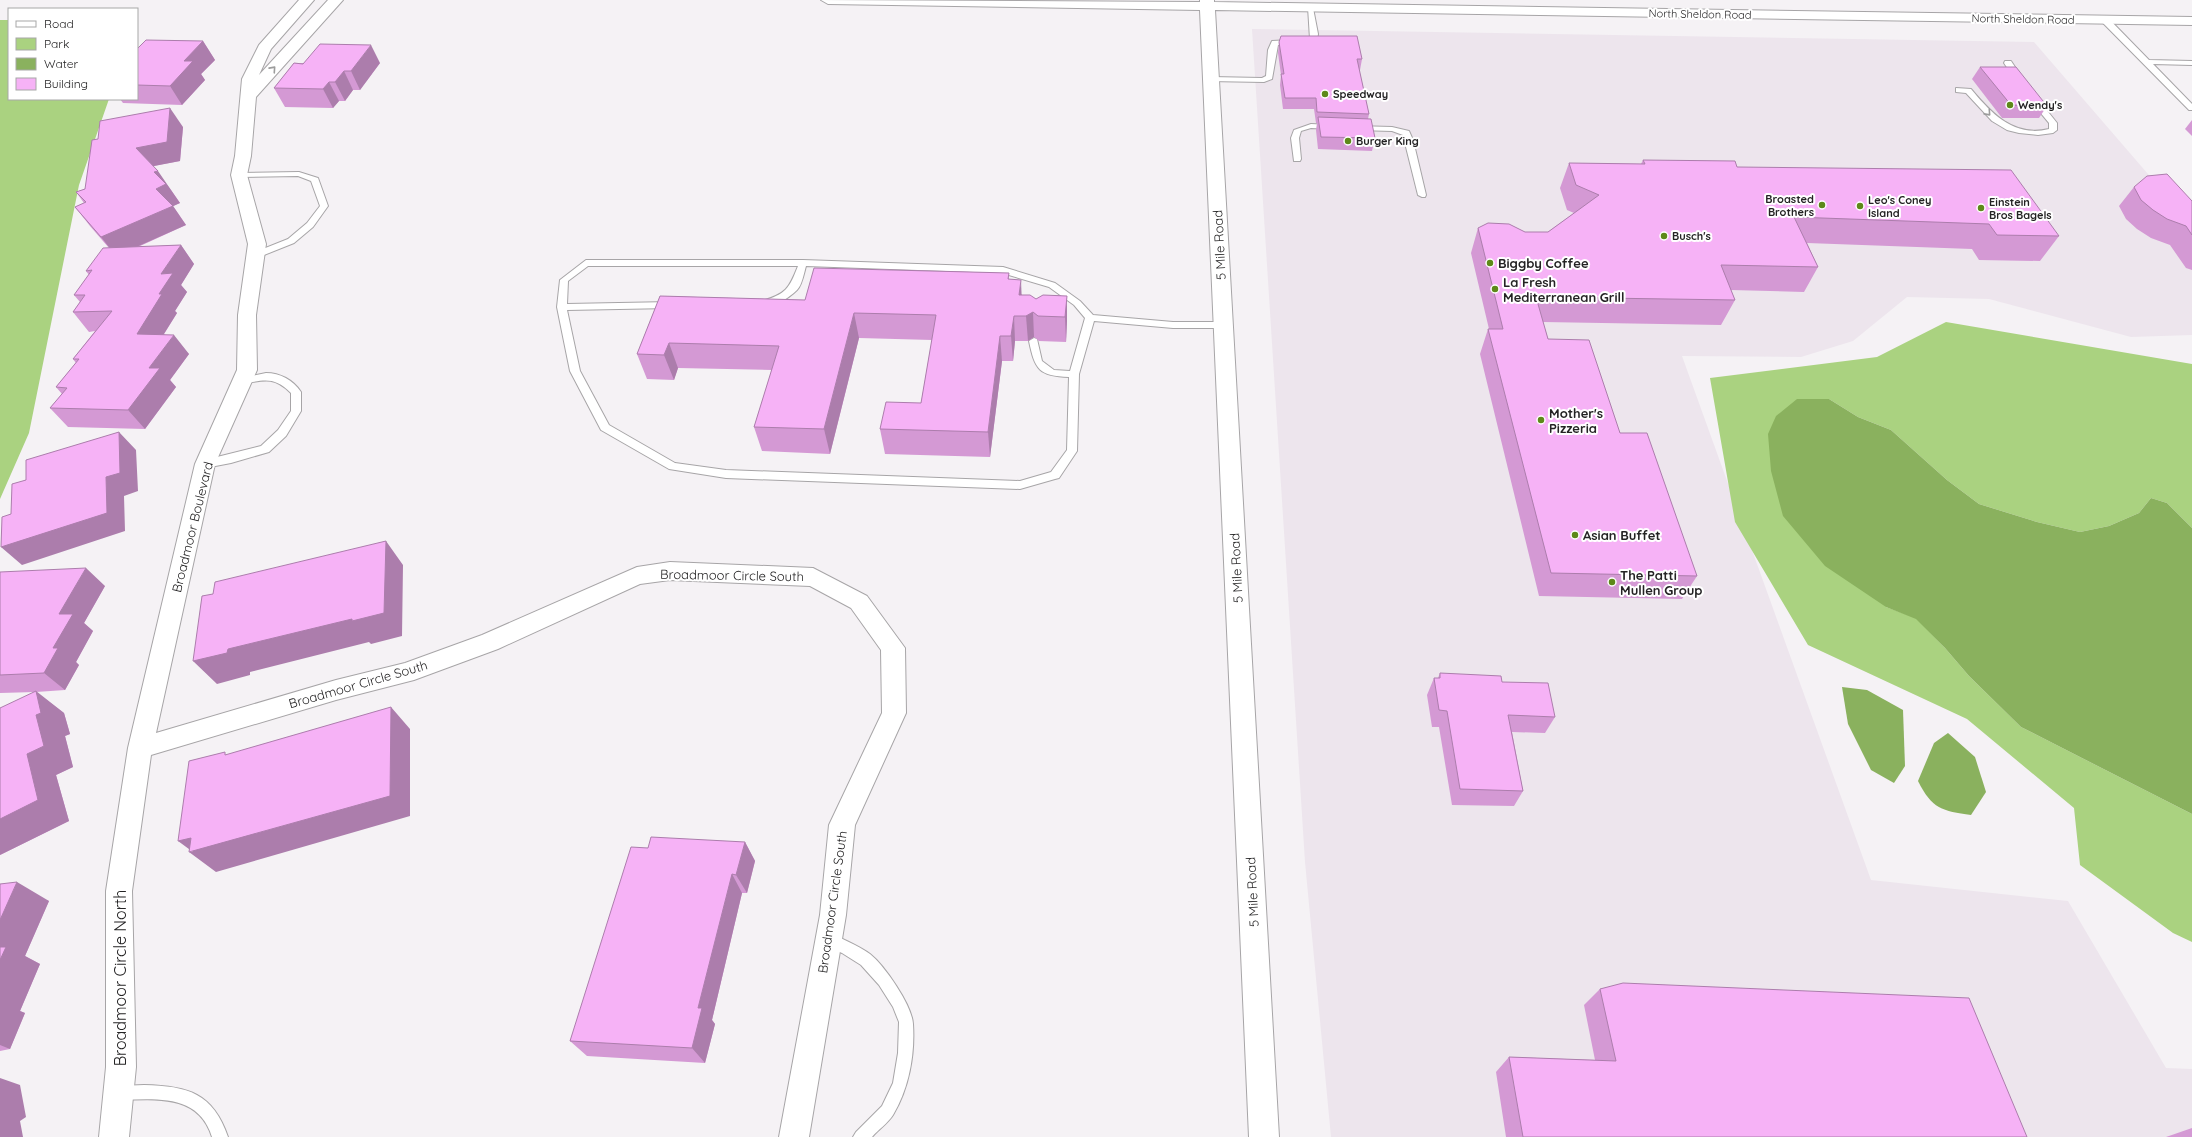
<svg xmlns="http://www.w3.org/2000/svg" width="2192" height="1137" font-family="Quicksand,sans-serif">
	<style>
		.built { fill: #ede5ed }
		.green { fill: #aad280 }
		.water { fill: #8ab15e }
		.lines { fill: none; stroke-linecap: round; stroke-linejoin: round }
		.lane-casing { stroke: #a7a5a7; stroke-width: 2 }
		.street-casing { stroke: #a7a5a7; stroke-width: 2 }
		.secondary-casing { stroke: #a7a5a7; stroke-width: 2 }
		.lane { fill: #fff; fill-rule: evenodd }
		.street { fill: #fff; fill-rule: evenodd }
		.secondary { fill: #fff; fill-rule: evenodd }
		.wall { fill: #d499d4 }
		.shaded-wall { fill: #ac7dac }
		.building { fill: #f6b2f6; stroke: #ac7dac }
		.oneway { stroke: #9c9c9c }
		.poi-dot { fill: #5d8919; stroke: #fff; stroke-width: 1.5 }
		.labels { text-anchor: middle; stroke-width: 4; stroke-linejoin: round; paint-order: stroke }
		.far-street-label { font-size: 11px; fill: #242324; stroke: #fff }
		.far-poi-label { font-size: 11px; font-weight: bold; fill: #242324; stroke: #fff; text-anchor: start }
		.street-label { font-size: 13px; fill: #242324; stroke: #fff }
		.poi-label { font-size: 13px; font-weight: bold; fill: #242324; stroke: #fff; text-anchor: start }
		.near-street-label { font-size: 16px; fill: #242324; stroke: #fff }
	</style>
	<rect width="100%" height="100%" fill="#f5f2f5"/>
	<path class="built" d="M1252 29 2034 42 2192 225V335L2131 337 1989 299 1907 297 1853 341 1801 357 1682 356 1871 880 2068 901 2166 1068 2192 1069V1137H1331L1305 862Z"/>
	<g class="green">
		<path d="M0 20H9V99H109L79 185 29 433 0 499Z"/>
		<path d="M1946 322 2192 364V528L2167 503 2151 498 2139 513 2109 526 2080 532 2037 522 1979 504 1947 480 1891 430 1858 417 1829 399 1886 607 1916 618 1945 648 1969 676 2021 727 2192 814V942L2173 933 2080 865 2074 808 1967 719 1808 645 1735 522 1710 378 1877 357Z"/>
	</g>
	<g class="water">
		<path d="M1797 399H1829L1858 417 1891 430 1947 480 1979 504 2037 522 2080 532 2109 526 2139 513 2151 498 2167 503 2192 528V814L2021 727 1969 676 1945 648 1916 619 1886 607 1825 566 1783 516 1771 471 1768 434 1776 416Z"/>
		<path d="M1842 687 1867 690 1903 710 1905 766 1894 783 1871 770 1848 724Z"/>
		<path d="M1948 733 1975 757 1986 792 1971 815C1942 811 1932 809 1918 781L1934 743Z"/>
	</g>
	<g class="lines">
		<g class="lane-casing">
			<g id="lane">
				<path d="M1308 7 1313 8 1318 34 1317 40 1304 45H1278L1272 79 1264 82 1208 81 1207 79 1211 77 1262 78 1266 76 1268 50 1272 41 1310 39Z"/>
				<path d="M2102 18H2108L2149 60 2192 61V65L2153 64 2192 104V110H2189L2102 22Z"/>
				<path d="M2005 61H2011L2023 79 2022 81H2016L2004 63Z"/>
				<path d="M1956 88 1971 89C1991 113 2014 138 2049 129V123L2030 100 2037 98 2057 123V130L2053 133 2038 135 2019 133 2007 130 1992 121 1966 93 1956 92Z"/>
				<path d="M1311 124 1331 125 1335 127 1331 129 1311 128 1301 131 1299 138 1301 159 1300 161H1294L1291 138 1294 130Z"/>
				<path d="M1355 126 1392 127 1409 131 1413 140 1426 195 1425 197H1422L1418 195 1403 135 1392 131 1358 130H1355Z"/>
				<path d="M299 172 318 178 328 206 313 227 294 243 259 257H253V253L288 239 307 223 320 206 311 181 298 176 239 177 235 175 239 173Z"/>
				<path d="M586 260H803L1003 267 1055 283 1080 301 1093 315 1173 322H1223L1228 325 1223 328H1173L1094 321 1079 374 1077 451 1059 478 1055 479 1020 489 726 478 669 469 601 430 570 371 557 307 560 280ZM588 266H798C789 289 786 294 762 301L760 303C769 312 790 297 797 290 802 285 804 273 806 266L1002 273 1049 287 1074 305 1085 318 1070 371 1054 370 1042 361 1037 339 1034 338 1029 341C1035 370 1039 376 1069 377L1067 450 1051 472 1020 481 726 470 675 463 609 425 580 371 567 310 671 308 676 305 671 302 567 304 568 281Z"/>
				<path d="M266 373C280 373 293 380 301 392V411L286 436 269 452 231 463 205 468 201 467 200 464 201 461 261 446 278 430 291 411V393C274 376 264 380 242 384L237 381 242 378Z"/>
				<path d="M829 933C843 939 857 945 870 954 884 965 912 1005 913 1024 915 1055 909 1088 893 1115 888 1123 878 1130 872 1137H853L856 1132 882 1106 893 1083 898 1053 899 1022 893 1007 879 985 861 965 842 953 824 945 822 940 824 935Z"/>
				<path d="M144 1085C188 1086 213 1093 228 1137H212C199 1094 157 1099 120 1100L115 1098 113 1093 115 1088 120 1086Z"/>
			</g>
		</g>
		<g class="street-casing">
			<path id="street" d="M299 0H314L271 49 259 75 328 0H343L256 97 251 156 247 175 266 244 256 315 257 370 215 464 156 733 336 680 405 663 482 635 637 567 670 562 813 568 867 596 905 648 906 713 855 825 846 915 809 1137H779L820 915 829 825 882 713 881 650 851 608 810 586 670 580 640 584 498 649 414 680 336 700 151 755 132 891 136 1067 129 1137H99L106 1067V891L128 748 195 464 237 370 238 315 248 244 231 175 235 156 242 79 259 45Z"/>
		</g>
		<g class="secondary-casing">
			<path id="secondary" d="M821 0 1200 2V0H1214V2L2192 17V25L1215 10 1279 1137H1249L1200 10 828 4Z"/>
		</g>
		<use href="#lane" class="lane"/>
		<use href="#street" class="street"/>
		<use href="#secondary" class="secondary"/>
	</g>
	<g class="wall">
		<path d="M203 41 215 60 201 74 205 80 182 105 123 103 120 99H137V49Z"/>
		<path d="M1279 42 1362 59 1360 70H1359L1369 114 1368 119 1375 138 1372 151 1318 149 1316 130 1317 123H1316L1314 109H1283L1280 85 1281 75 1278 53Z"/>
		<path d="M294 63H380L360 90H353L345 101H339L333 108 285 107 274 88Z"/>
		<path d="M1980 67 2047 106 2039 118H2002L1972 79Z"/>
		<path d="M2192 120V136L2185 129Z"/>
		<path d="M183 127 180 161 153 166 171 190 180 203 173 206 186 225 138 247 181 245 194 264 181 285 187 292 175 311 177 313 164 334 189 354 170 380 176 387 145 429 68 427 50 408 62 394 56 387 76 363 73 359 95 331 89 332 73 312 80 302 74 295 89 275 86 271 109 248 90 226 75 207 84 203 76 192 85 189Z"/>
		<path d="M1643 160 1737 167 2059 236 2040 261 1979 260 1972 249 1807 243 1818 267 1804 292 1731 290 1735 300 1721 325 1543 322 1548 339 1620 433 1697 576 1682 599 1539 596 1480 354 1488 329H1489L1471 253 1478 228 1525 232H1548L1574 213 1567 210 1560 188 1569 163 1641 164Z"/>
		<path d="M2134 187 2192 201V270L2186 268 2170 245 2151 238 2137 229 2126 219 2119 206Z"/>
		<path d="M1009 273V279L1022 295 1036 299 1067 296V321L1066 342 1039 341 1034 337 1028 341H1015L1013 361H1002L990 457 885 454 880 429 921 403 932 340 859 338 830 454 762 451 754 427 772 370 678 368 674 380 647 379 637 354 660 296 805 300Z"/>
		<path d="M0 572 105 586 84 623 93 631 76 662 79 665 65 690 36 692 64 713 70 734 65 736 73 767 56 775 69 821 0 855 35 692 0 693Z"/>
		<path d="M1440 673 1502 682 1555 717 1545 733 1512 732 1523 791 1514 806 1452 805 1439 727H1432L1427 695 1434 678H1438Z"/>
		<path d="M745 842 755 861 747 893H742L712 1020 715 1024 705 1063 587 1056 570 1041 648 848Z"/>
		<path d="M0 884 49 901 25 956 40 964 20 1011 25 1013 10 1049 0 1051Z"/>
		<path d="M1600 989 2027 1137H1506L1496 1072 1509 1057 1595 1060 1584 1005Z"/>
		<path d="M2192 1128V1137H2166Z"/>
	</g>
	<g class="shaded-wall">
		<path d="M203 41 215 60 201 74 205 80 182 105 170 86 184 61Z"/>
		<path d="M371 45 380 63 360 90 351 71Z"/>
		<path d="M344 71 353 90 345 101 335 82Z"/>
		<path d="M329 82 339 101 333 108 323 89Z"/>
		<path d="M170 108 183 127 180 161 149 167 136 148Z"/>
		<path d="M158 171 171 190 180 203 169 208 156 189 154 172Z"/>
		<path d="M173 206 186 225 116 256 101 237Z"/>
		<path d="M181 245 194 264 181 285 187 292 175 311 177 313 152 353 137 334 159 294 161 274Z"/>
		<path d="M1021 280 1022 305 1019 295Z"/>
		<path d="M1067 296V321L1066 342 1065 317Z"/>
		<path d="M1033 312 1034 337 1028 341 1026 316Z"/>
		<path d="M854 313 859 338 830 454 824 429Z"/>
		<path d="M1014 316 1015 341 1013 361 1011 336Z"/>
		<path d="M174 335 189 354 170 380 176 387 145 429 128 410 149 368Z"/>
		<path d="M1000 336 1002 361 990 457 988 432Z"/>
		<path d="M669 343 678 368 674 380 664 355Z"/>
		<path d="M119 432 136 450 138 491 124 496 125 531 22 565 1 547 106 477Z"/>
		<path d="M386 541 403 565 402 636 371 644 369 642 250 672V675L217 684 193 661 228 649Z"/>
		<path d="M86 568 105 586 84 623 93 631 76 662 79 665 65 690 44 673 53 648 59 614Z"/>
		<path d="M36 691 64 713 70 734 65 736 73 767 56 775 69 821 0 855V819L27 754Z"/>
		<path d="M391 707 410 729V816L216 872 189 852H193L178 841Z"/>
		<path d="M745 842 755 861 747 893 736 875Z"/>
		<path d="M732 874 742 893 712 1020 715 1024 705 1063 692 1048 698 1008Z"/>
		<path d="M17 882 49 901 25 956 40 964 20 1011 25 1013 10 1049 0 1045V920Z"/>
		<path d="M0 1078 20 1085 26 1117 20 1121 23 1137H0Z"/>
	</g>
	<g class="building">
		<path d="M1281 36H1357L1362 59H1357L1369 114 1317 112 1316 98H1285L1281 74H1284L1279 42Z"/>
		<path d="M146 40 203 41 184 61H193L170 86 137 85V49Z"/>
		<path d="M320 44 371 45 351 71H344L335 82H329L323 89 274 88 294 63 303 64Z"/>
		<path d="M1980 67H2016L2047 106 2011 105Z"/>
		<path d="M170 108 167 142 136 148 158 171 154 172 166 184 156 189 173 206 101 237 75 207 86 202 76 192 85 189 92 140 98 139 100 121Z"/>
		<path d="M1318 117 1371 119 1375 138 1321 137Z"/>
		<path d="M1643 160 1735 161 1737 167 2011 170 2059 236 1997 235 1989 224 1794 217 1818 267 1721 265 1735 300 1536 297 1548 339 1589 340 1620 433H1647L1697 576 1551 573 1488 329H1503L1478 228 1488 223 1509 224 1525 232H1548L1599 195 1576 185 1569 163 1645 164Z"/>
		<path d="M2167 174 2192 201V235L2186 226 2167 219 2153 210 2141 200 2134 187 2147 176Z"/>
		<path d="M181 245 161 274 173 273 159 294H162L137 334 174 335 149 368H160L128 410 50 408 67 388 56 387 79 359H73L112 311 73 312 85 295H74L92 270 86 271 103 248Z"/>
		<path d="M814 268 1009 273 1008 279 1021 280 1019 295H1030L1036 299 1043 295 1067 296 1065 317 1038 316 1033 312 1026 316H1014L1011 336H1000L988 432 880 429 886 402 921 403 936 315 854 313 824 429 754 427 779 346 669 343 664 355 637 354 660 296 805 300Z"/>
		<path d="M119 432 120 473 106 477 107 513 1 547 2 517 11 514 12 484 26 480V460Z"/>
		<path d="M386 541 384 613 352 621V619L228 649 227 653 193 661 202 596 213 594 215 582Z"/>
		<path d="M86 568 59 614H73L53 648H58L44 673 0 675V572Z"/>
		<path d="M1440 673 1501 676 1502 682 1548 683 1555 717 1508 715 1523 791 1460 789 1447 711 1439 710 1434 678H1440Z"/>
		<path d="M36 691 41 713 36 715 44 746 27 754 38 800 0 819V708Z"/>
		<path d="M391 707 390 796 189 852 191 838 178 841 189 761 225 752V755Z"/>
		<path d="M651 837 745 842 736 875 732 874 698 1008H702L692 1048 570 1041 631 847 648 848Z"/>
		<path d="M17 882 0 920V884Z"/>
		<path d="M0 947H6L0 960Z"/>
		<path d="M1623 983 1969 998 2027 1137H1523L1509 1057 1616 1061 1600 989Z"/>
	</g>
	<defs><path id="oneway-chevron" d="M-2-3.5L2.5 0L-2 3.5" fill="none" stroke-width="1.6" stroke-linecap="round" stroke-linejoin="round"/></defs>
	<g class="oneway">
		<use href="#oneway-chevron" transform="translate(273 69) rotate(-48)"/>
		<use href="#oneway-chevron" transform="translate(1988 113) rotate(48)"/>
	</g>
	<g class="poi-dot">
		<circle cx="1325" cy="94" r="4"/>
		<circle cx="2010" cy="105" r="4"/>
		<circle cx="1348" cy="141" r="4"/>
		<circle cx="1822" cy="205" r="4"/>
		<circle cx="1860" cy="206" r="4"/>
		<circle cx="1981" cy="208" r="4"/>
		<circle cx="1664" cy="236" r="4"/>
		<circle cx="1490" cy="263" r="4"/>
		<circle cx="1495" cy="289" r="4"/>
		<circle cx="1541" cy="420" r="4"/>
		<circle cx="1575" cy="535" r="4"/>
		<circle cx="1612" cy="582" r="4"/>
	</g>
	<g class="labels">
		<g class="far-street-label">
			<text transform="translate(1700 14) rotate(1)" y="4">North Sheldon Road</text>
			<text transform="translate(2023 19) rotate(1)" y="4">North Sheldon Road</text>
		</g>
		<g class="far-poi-label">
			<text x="1333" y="98">Speedway</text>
			<text x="2018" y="109">Wendy's</text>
			<text x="1356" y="145">Burger King</text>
			<text x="1814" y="203" text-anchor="end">Broasted<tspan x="1814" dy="13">Brothers</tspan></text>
			<text x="1868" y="204">Leo's Coney<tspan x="1868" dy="13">Island</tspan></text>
			<text x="1989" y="206">Einstein<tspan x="1989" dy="13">Bros Bagels</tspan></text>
			<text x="1672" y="240">Busch's</text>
		</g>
		<g class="street-label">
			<text transform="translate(1219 245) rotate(-93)" y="5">5 Mile Road</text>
			<text transform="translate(192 527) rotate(-76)" y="5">Broadmoor Boulevard</text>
			<text transform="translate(1236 568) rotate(-93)" y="5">5 Mile Road</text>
			<text transform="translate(732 575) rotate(1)" y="5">Broadmoor Circle South</text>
			<text transform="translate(358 684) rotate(-16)" y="5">Broadmoor Circle South</text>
			<text transform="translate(1252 892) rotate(-93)" y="5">5 Mile Road</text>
			<text transform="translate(832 902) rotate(-82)" y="5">Broadmoor Circle South</text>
		</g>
		<g class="poi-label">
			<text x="1498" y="268">Biggby Coffee</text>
			<text x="1503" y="287">La Fresh<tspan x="1503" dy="15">Mediterranean Grill</tspan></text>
			<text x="1549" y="418">Mother's<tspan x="1549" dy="15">Pizzeria</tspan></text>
			<text x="1583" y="540">Asian Buffet</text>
			<text x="1620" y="580">The Patti<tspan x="1620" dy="15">Mullen Group</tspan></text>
		</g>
		<g class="near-street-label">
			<text transform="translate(120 978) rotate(-90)" y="6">Broadmoor Circle North</text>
		</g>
	</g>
	<rect x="8" y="8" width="130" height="92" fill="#ffffff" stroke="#a7a7a7"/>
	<rect x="16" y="21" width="20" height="6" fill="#ffffff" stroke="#a7a7a7"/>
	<text x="44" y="28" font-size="12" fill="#242324">Road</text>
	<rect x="16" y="38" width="20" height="12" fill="#aad280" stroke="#a7a7a7"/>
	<text x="44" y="48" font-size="12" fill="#242324">Park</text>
	<rect x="16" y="58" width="20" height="12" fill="#8ab15e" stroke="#a7a7a7"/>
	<text x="44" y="68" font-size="12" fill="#242324">Water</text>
	<rect x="16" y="78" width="20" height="12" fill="#f6b2f6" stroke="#a7a7a7"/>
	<text x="44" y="88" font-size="12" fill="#242324">Building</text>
</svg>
